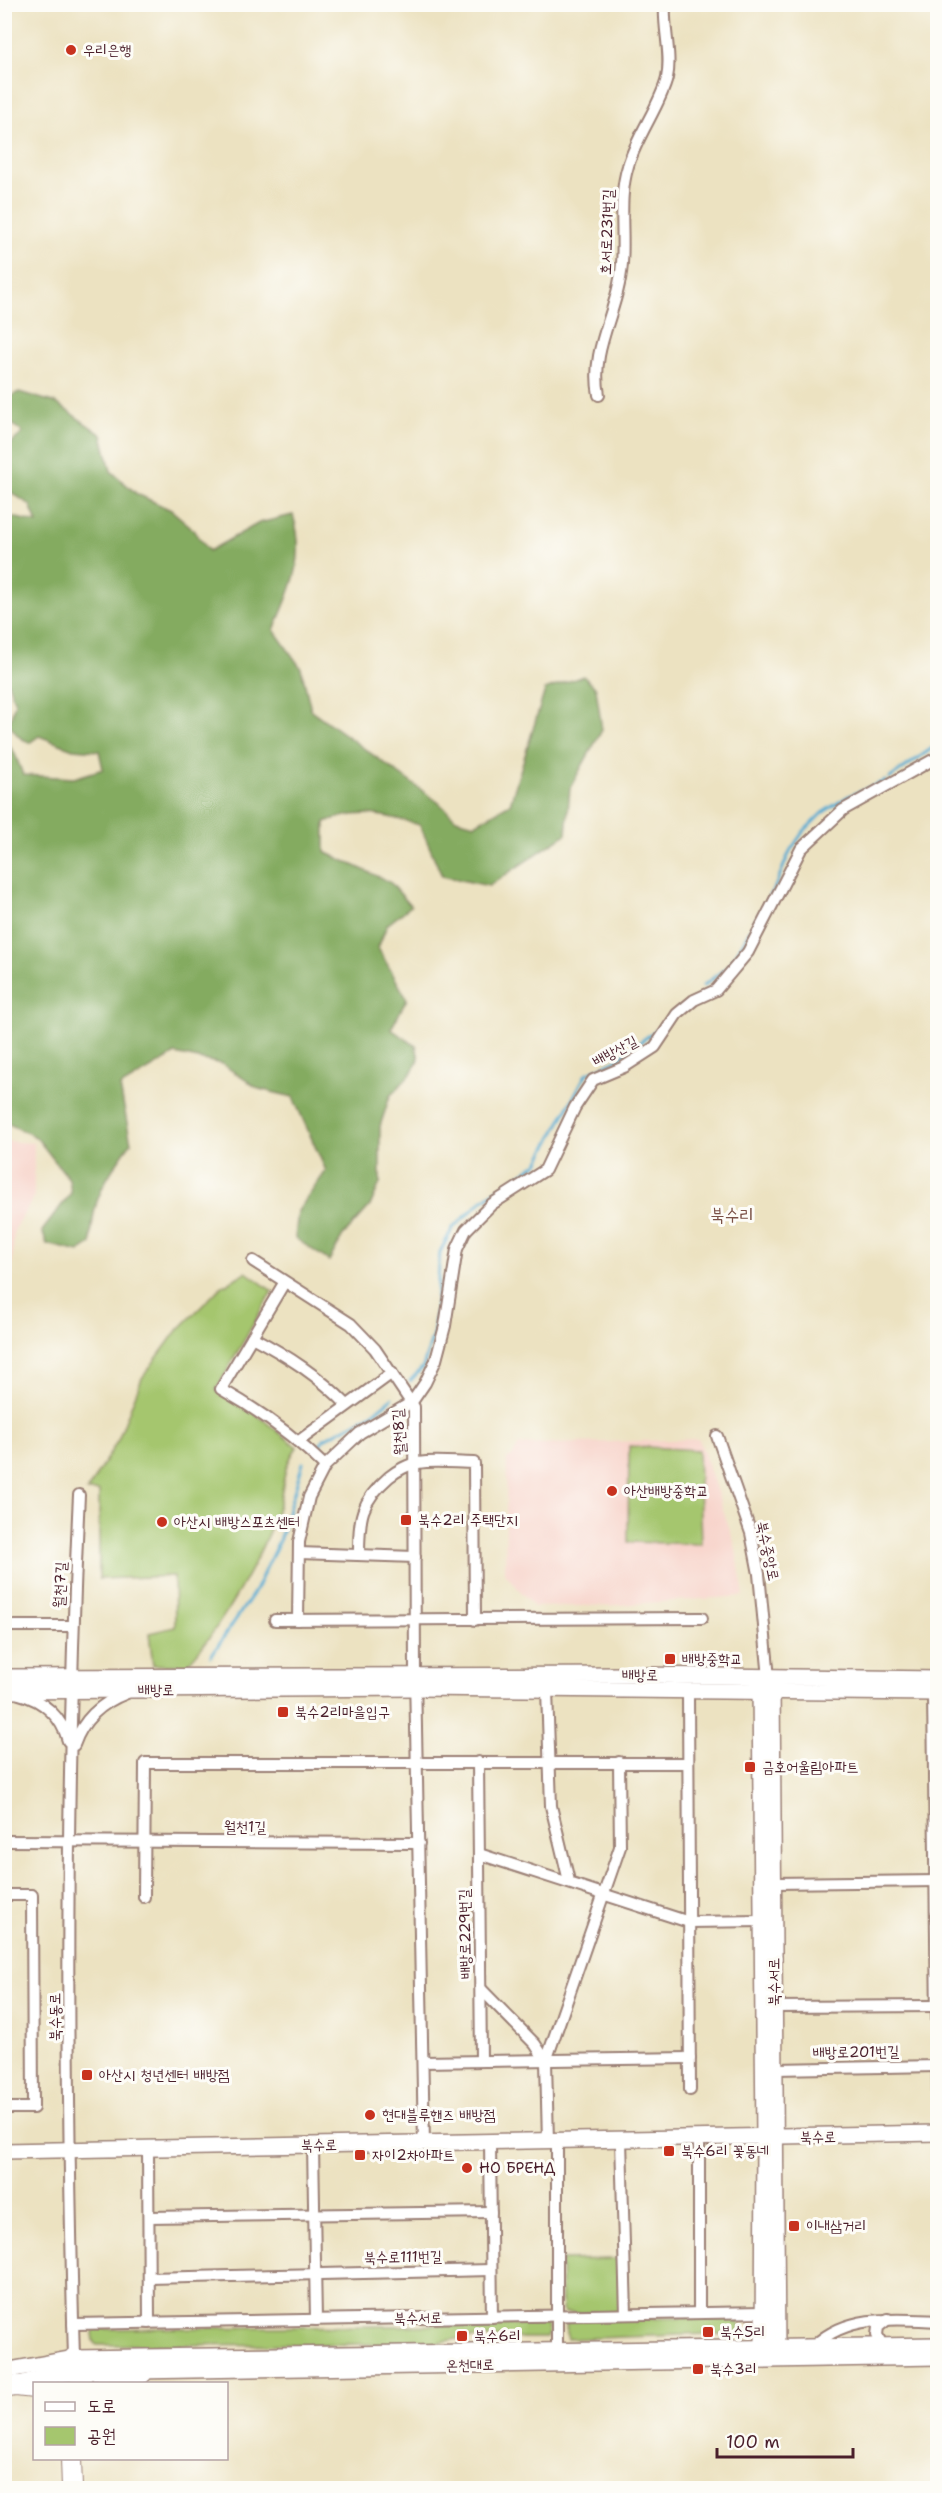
<svg xmlns="http://www.w3.org/2000/svg" width="942" height="2493" font-family="'Shantell Sans','Poor Story',sans-serif">
	<style>
		.built { fill: #f7d1c8 }
		.green { fill: #a5c66e; stroke: #78724c; stroke-width: 1.5 }
		.forest { fill: #84ab61; stroke: #676546; stroke-width: 1.5 }
		.lines { fill: none; stroke-linecap: round; stroke-linejoin: round }
		.stream { stroke: #55abd2; stroke-width: 3 }
		.street-casing { stroke: #9b8076; stroke-width: 14 }
		.secondary-casing { stroke: #9b8076; stroke-width: 18 }
		.highway-casing { stroke: #9b8076; stroke-width: 22 }
		.street { stroke: #fff; stroke-width: 10 }
		.secondary { stroke: #fff; stroke-width: 15 }
		.highway { stroke: #fff; stroke-width: 20 }
		.poi-dot { fill: #c8321e; stroke: #fdfcf7; stroke-width: 2 }
		.labels { text-anchor: middle; stroke-width: 6; stroke-linejoin: round; paint-order: stroke }
		.poi-label { font-size: 15px; fill: #4a1f2b; stroke: #fdfcf7; text-anchor: start }
		.street-label { font-size: 15px; fill: #4a1f2b; stroke: #fdfcf7 }
		.quarter-label { font-size: 18px; fill: #7b5146; stroke: #fdfcf7 }
	</style>
	<rect width="100%" height="100%" fill="#fdfcf7"/>
	<filter id="ink" filterUnits="userSpaceOnUse"><feTurbulence type="fractalNoise" baseFrequency=".0167" numOctaves="2"/><feDisplacementMap in="SourceGraphic" scale="12" xChannelSelector="R" yChannelSelector="G"/><feConvolveMatrix kernelMatrix="1 2 1 2 8 2 1 2 1" color-interpolation-filters="sRGB"/></filter>
	<filter id="wash" filterUnits="userSpaceOnUse"><feTurbulence type="fractalNoise" baseFrequency=".008" numOctaves="4" result="noise"/><feDisplacementMap in="SourceGraphic" scale="24" xChannelSelector="R" yChannelSelector="G"/><feGaussianBlur stdDeviation="1.35" result="paint"/><feColorMatrix in="noise" values="0 0 0 0 0 0 0 0 0 0 0 0 0 0 0 0 0 1.4 0 .05"/><feComposite in="paint" operator="in"/></filter>
	<g filter="url(#wash)">
		<rect width="100%" height="100%" fill="#ece2c1"/>
		<g class="built">
			<path d="M4 1141 34 1143V1197L14 1231 11 1292H4Z"/>
			<path d="M699 1439 735 1545 744 1596 619 1605 534 1607 505 1573 507 1458 512 1457 519 1445Z"/>
		</g>
		<g class="green">
			<path d="M246 1272 272 1291 216 1390 257 1415 297 1447C280 1472 286 1481 278 1507 265 1550 218 1634 186 1665H153L149 1633 175 1627 174 1576 99 1579V1491H87L118 1440 142 1378 175 1333 221 1287Z"/>
			<path d="M629 1446 698 1450 701 1544 628 1542Z"/>
			<path d="M620 2259 621 2308 618 2312 565 2313 562 2310 561 2260Z"/>
			<path d="M738 2317 740 2328 738 2333 568 2339C565 2332 564 2326 569 2320Z"/>
			<path d="M547 2324 549 2334 547 2338H463L429 2344 97 2345 94 2341 93 2332 96 2329Z"/>
		</g>
		<path class="forest" d="M19 392 56 403 102 435 111 471 137 494 171 510 190 526 209 551 259 523 293 515C307 560 291 589 274 630L301 668 311 710 438 802 456 819 475 824 510 804 545 690 583 676 596 688 602 730 570 788 566 834 489 886 442 876 420 825C385 815 360 808 325 822V852L390 882 411 906 387 925 378 948 407 999 391 1029 416 1046 419 1059 410 1075 390 1096 380 1126V1183L370 1206 343 1236 329 1261 295 1238 298 1211 326 1171 293 1097 259 1089 222 1064 175 1054 120 1087 131 1143C105 1178 91 1200 91 1244L79 1252 47 1244 42 1231 71 1193 69 1179 36 1137 5 1122V739L15 754 23 775 74 778 103 769 99 751 73 749 39 736 29 743 18 736 9 724 15 703 8 683 5 681V515L37 523 30 505 5 488V448L23 433 5 418V399Z"/>
		<g class="lines">
			<g class="stream">
				<path d="M890 778 938 744"/>
				<path d="M703 986 730 965 775 887 790 851 803 832 822 813 847 797 885 781"/>
				<path d="M410 1381 423 1367 434 1332 440 1252 453 1228 483 1200 538 1163 586 1074 616 1060 655 1031"/>
				<path d="M319 1446 324 1439 372 1414 392 1398"/>
				<path d="M211 1656 255 1591 279 1541 303 1463"/>
			</g>
		</g>
	</g>
	<g filter="url(#ink)">
		<g class="lines">
			<g class="street-casing">
				<g id="street">
					<path d="M599 395C591 354 611 323 619 284 628 244 616 204 628 166 636 137 661 104 667 78 672 54 663 28 665 4"/>
					<path d="M253 1261 351 1324 375 1349 414 1407 415 1675 424 2144"/>
					<path d="M284 1283 221 1389C260 1411 293 1435 325 1466"/>
					<path d="M252 1337C288 1356 319 1376 347 1405"/>
					<path d="M717 1436 751 1533 759 1574 769 1678"/>
					<path d="M299 1441 392 1373"/>
					<path d="M299 1553 415 1557"/>
					<path d="M359 1555C359 1518 360 1502 389 1477 396 1471 409 1464 418 1463 436 1460 456 1463 474 1463L475 1620"/>
					<path d="M275 1620 702 1618"/>
					<path d="M298 1620 299 1542 309 1497 325 1466 360 1433 412 1402 425 1383 436 1360 445 1326 457 1249 466 1230 492 1204 545 1170 575 1107 593 1080 624 1067 655 1047 677 1014 694 1000 716 990 748 952 801 849 843 810 938 757"/>
					<path d="M4 1626H73"/>
					<path d="M547 1690 551 1806 569 1881"/>
					<path d="M688 1692 690 2090"/>
					<path d="M933 1693 938 2101"/>
					<path d="M19 1694C43 1700 62 1717 68 1741"/>
					<path d="M74 1745C83 1719 103 1702 127 1693"/>
					<path d="M478 1762 481 2061"/>
					<path d="M4 1841 419 1843"/>
					<path d="M479 1854 689 1922 762 1921"/>
					<path d="M774 1883 938 1881"/>
					<path d="M4 1895H32L33 2108H4"/>
					<path d="M144 1897 145 1763H688"/>
					<path d="M481 1989 535 2044 546 2061"/>
					<path d="M775 2007 938 2006"/>
					<path d="M423 2062 690 2058"/>
					<path d="M775 2069 938 2066"/>
					<path d="M621 2140 626 2314"/>
					<path d="M557 2141V2350"/>
					<path d="M490 2142 492 2317"/>
					<path d="M548 2142 546 2061 620 1847 619 1762"/>
					<path d="M313 2146 316 2320"/>
					<path d="M148 2148 149 2323"/>
					<path d="M149 2217 491 2212"/>
					<path d="M149 2278 491 2270"/>
					<path d="M699 2313V2139"/>
					<path d="M73 2324 764 2312"/>
					<path d="M815 2345C848 2314 895 2319 938 2321"/>
					<path d="M882 2345 877 2335 878 2327 888 2319"/>
					<path d="M74 2358C66 2071 65 1782 79 1495"/>
				</g>
			</g>
			<g class="secondary-casing">
				<g id="secondary">
					<path d="M4 1677 639 1675 938 1679"/>
					<path d="M772 1683 777 2355"/>
					<path d="M760 1684 764 2138 763 2355"/>
					<path d="M4 1691 416 1688 938 1693"/>
					<path d="M4 2151 938 2133"/>
					<path d="M4 2371 74 2358 938 2345"/>
					<path d="M19 2384 50 2376 81 2372 938 2357"/>
				</g>
			</g>
			<g class="highway-casing">
				<g id="highway">
					<path d="M74 2358 81 2372V2384"/>
					<path d="M107 2384 120 2376 142 2373"/>
					<path d="M4 2388 16 2386 34 2388"/>
					<path d="M71 2458 72 2488"/>
				</g>
			</g>
			<use href="#street" class="street"/>
			<use href="#secondary" class="secondary"/>
			<use href="#highway" class="highway"/>
		</g>
	</g>
	<g class="poi-dot">
		<circle cx="71" cy="50" r="6"/>
		<circle cx="612" cy="1491" r="6"/>
		<rect x="400" y="1514" width="12" height="12" rx="3"/>
		<circle cx="162" cy="1522" r="6"/>
		<rect x="664" y="1653" width="12" height="12" rx="3"/>
		<rect x="277" y="1706" width="12" height="12" rx="3"/>
		<rect x="744" y="1761" width="12" height="12" rx="3"/>
		<rect x="81" y="2069" width="12" height="12" rx="3"/>
		<circle cx="370" cy="2115" r="6"/>
		<rect x="663" y="2145" width="12" height="12" rx="3"/>
		<rect x="354" y="2149" width="12" height="12" rx="3"/>
		<circle cx="467" cy="2168" r="6"/>
		<rect x="788" y="2220" width="12" height="12" rx="3"/>
		<rect x="702" y="2326" width="12" height="12" rx="3"/>
		<rect x="456" y="2330" width="12" height="12" rx="3"/>
		<rect x="692" y="2363" width="12" height="12" rx="3"/>
	</g>
	<g class="labels">
		<g class="poi-label">
			<text x="83" y="55">우리은행</text>
			<text x="624" y="1496">아산배방중학교</text>
			<text x="418" y="1525">북수2리 주택단지</text>
			<text x="174" y="1527">아산시 배방스포츠센터</text>
			<text x="682" y="1664">배방중학교</text>
			<text x="295" y="1717">북수2리마을입구</text>
			<text x="762" y="1772">금호어울림아파트</text>
			<text x="99" y="2080">아산시 청년센터 배방점</text>
			<text x="382" y="2120">현대블루핸즈 배방점</text>
			<text x="681" y="2156">북수6리 꽃동네</text>
			<text x="372" y="2160">자이2차아파트</text>
			<text x="479" y="2173">НО БРЕНД</text>
			<text x="806" y="2231">이내삼거리</text>
			<text x="720" y="2337">북수5리</text>
			<text x="474" y="2341">북수6리</text>
			<text x="710" y="2374">북수3리</text>
		</g>
		<g class="street-label">
			<text transform="translate(607 232) rotate(-88)" y="5">호서로231번길</text>
			<text transform="translate(615 1051) rotate(-28)" y="5">배방산길</text>
			<text transform="translate(399 1432) rotate(-94)" y="5">월천8길</text>
			<text transform="translate(768 1551) rotate(78)" y="5">북수중앙로</text>
			<text transform="translate(60 1585) rotate(-87)" y="5">월천7길</text>
			<text transform="translate(640 1675) rotate(1)" y="5">배방로</text>
			<text x="156" y="1695">배방로</text>
			<text x="245" y="1832">월천1길</text>
			<text transform="translate(465 1934) rotate(-91)" y="5">배방로229번길</text>
			<text transform="translate(774 1982) rotate(-90)" y="5">북수서로</text>
			<text transform="translate(55 2017) rotate(-90)" y="5">북수동로</text>
			<text transform="translate(856 2052) rotate(-1)" y="5">배방로201번길</text>
			<text transform="translate(818 2137) rotate(-1)" y="5">북수로</text>
			<text transform="translate(319 2145) rotate(-1)" y="5">북수로</text>
			<text transform="translate(403 2257) rotate(-1)" y="5">북수로111번길</text>
			<text transform="translate(418 2318) rotate(-1)" y="5">북수서로</text>
			<text transform="translate(470 2365) rotate(-1)" y="5">온천대로</text>
		</g>
		<g class="quarter-label">
			<text x="732" y="1221">북수리</text>
		</g>
	</g>
	<rect width="942" height="2493" fill="none" stroke="#fdfcf7" stroke-width="24"/>
	<rect x="33" y="2382" width="195" height="78" fill="#fdfcf7" stroke="#b5a4a5" stroke-width="1.5"/>
	<rect x="45" y="2402" width="30" height="9" fill="#ffffff" stroke="#b5a4a5" stroke-width="1.5"/>
	<text x="87" y="2412" font-size="18" fill="#4a1f2b">도로</text>
	<rect x="45" y="2427" width="30" height="18" fill="#a5c66e" stroke="#b5a4a5" stroke-width="1.5"/>
	<text x="87" y="2442" font-size="18" fill="#4a1f2b">공원</text>
	<path d="M717 2448v9h136v-9" fill="none" stroke="#4a1f2b" stroke-width="3"/>
	<text x="726" y="2448" font-size="18" fill="#4a1f2b" stroke="#fdfcf7" stroke-width="4.5" paint-order="stroke">100 m</text>
</svg>
